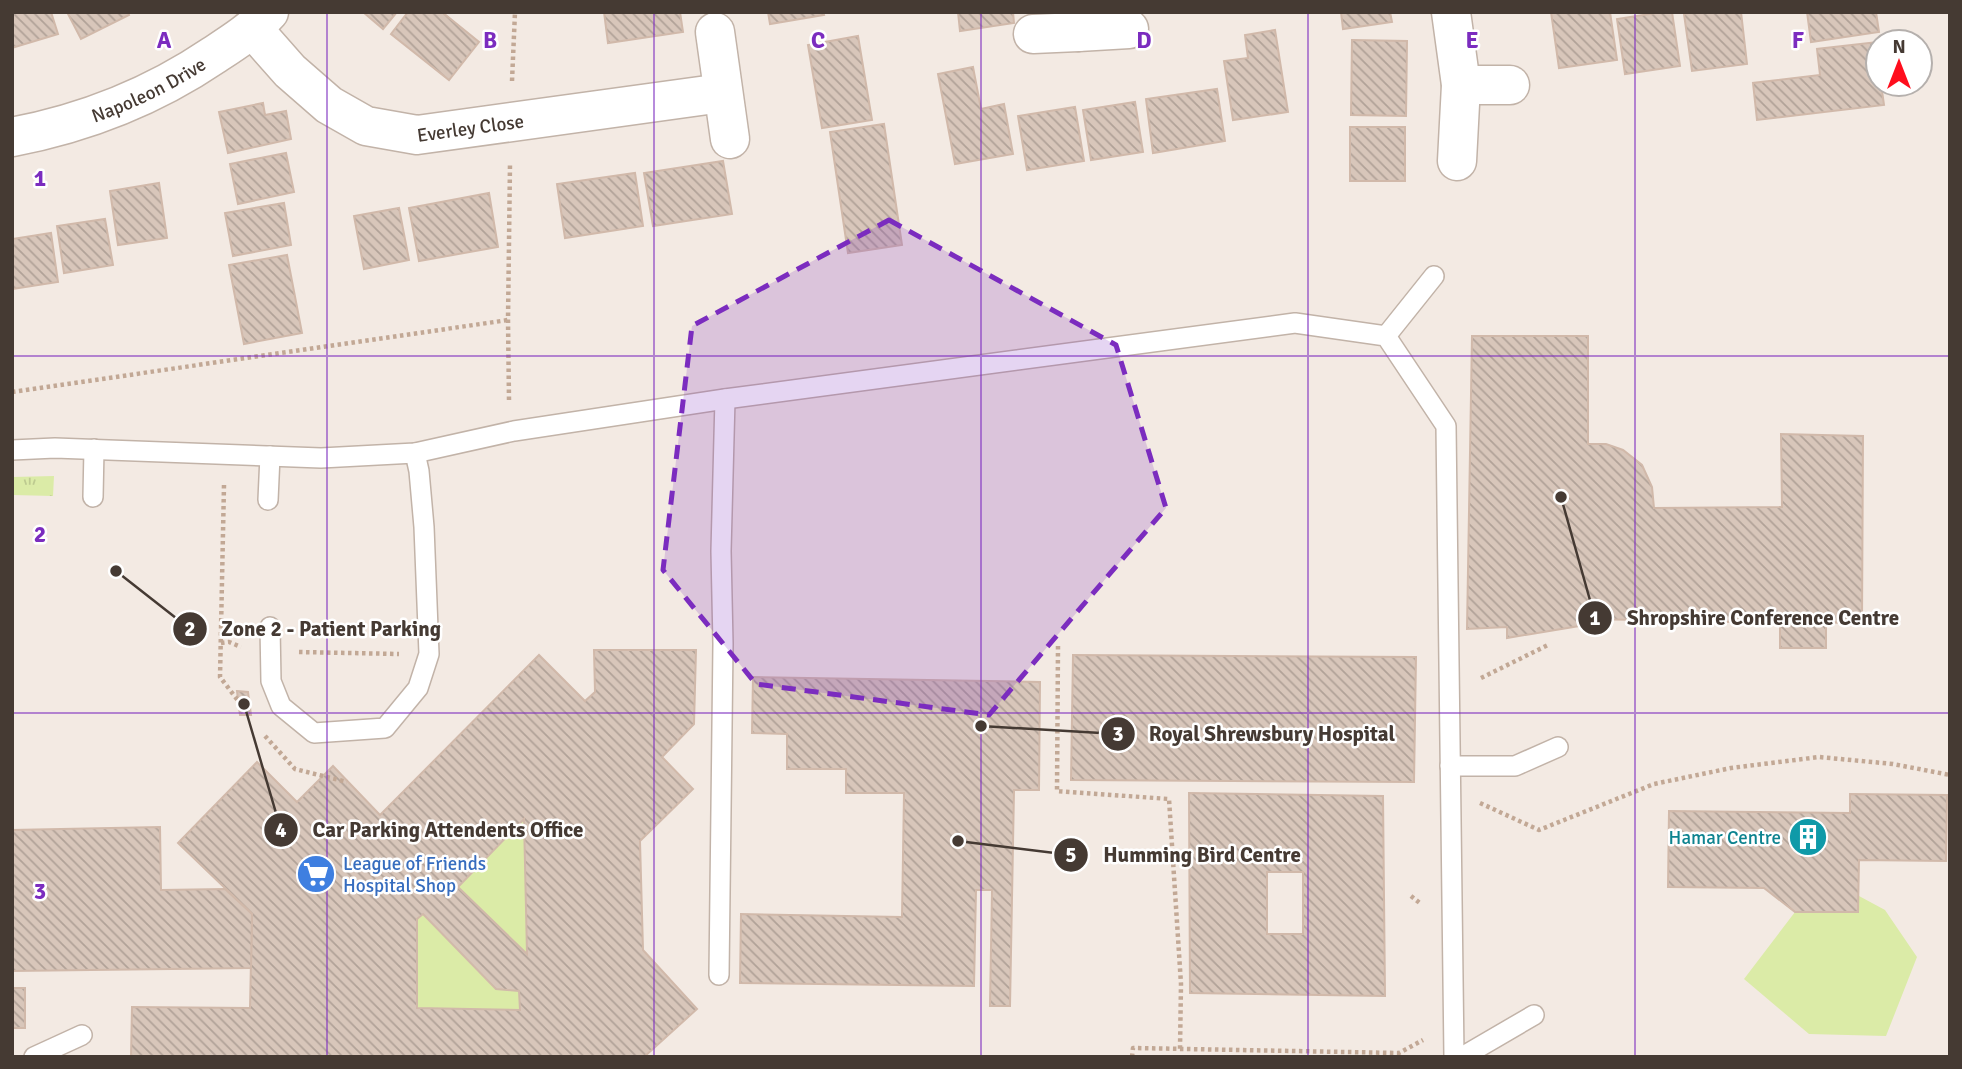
<svg xmlns="http://www.w3.org/2000/svg" width="1962" height="1069" font-family="Signika,sans-serif">
	<style>
		.grass { fill: url(#grass-tufts) }
		.garden { fill: #dbeba7 }
		.building { fill: url(#building-back-hatch); stroke: #d1b9aa; stroke-width: 2; fill-rule: evenodd }
		.lines { fill: none; stroke-linecap: round; stroke-linejoin: round }
		.service-casing { stroke: #c2b3a8; stroke-width: 22 }
		.minor-casing { stroke: #c2b3a8; stroke-width: 41 }
		.path { stroke: #c2a895; stroke-width: 4.5; stroke-dasharray: 3.5 3.5; stroke-linecap: butt }
		.service { stroke: #fff; stroke-width: 19 }
		.minor { stroke: #fff; stroke-width: 38 }
		.marked { fill: #7b2cbf; fill-opacity: 0.2; stroke: #7b2cbf; stroke-width: 5; stroke-dasharray: 14 9; stroke-linejoin: round }
		.grid { fill: none; stroke: #7b2cbf; stroke-width: 2; stroke-opacity: 0.55 }
		.labels { text-anchor: middle; stroke-width: 5; stroke-linejoin: round; paint-order: stroke }
		.street-label { font-size: 19px; fill: #453a33; stroke: #fff }
		.culture-label { font-size: 19px; fill: #0d838f; stroke: #fff; text-anchor: end }
		.shop-label { font-size: 19px; fill: #366cbe; stroke: #fff; text-anchor: start }
		.grid-label { font-size: 23px; text-anchor: middle; font-weight: bold; fill: #7b2cbf; stroke: #fff; stroke-width: 5; stroke-linejoin: round; paint-order: stroke }
		.leader { fill: none; stroke: #453a33; stroke-width: 2.5 }
		.callout-dot { fill: #453a33; stroke: #fff; stroke-width: 2.5 }
		.mark-label { font-size: 21px; text-anchor: middle; font-weight: bold; fill: #fff }
		.callout-label { font-size: 21px; text-anchor: middle; font-weight: bold; fill: #453a33; stroke: #fff; stroke-width: 5; stroke-linejoin: round; paint-order: stroke }
	</style>
	<defs>
		<pattern id="grass-tufts" width="24" height="20" patternUnits="userSpaceOnUse" patternTransform="scale(1.75)"><rect width="24" height="20" fill="#dbeba7"/><path d="M3 7l-1-3M5 7V3M7 7l1-3M15 17l-1-3M17 17v-4M19 17l1-3" fill="none" stroke="#bdca90"/></pattern>
		<pattern id="building-back-hatch" width="6" height="6" patternUnits="userSpaceOnUse" patternTransform="scale(1.75)"><rect width="6" height="6" fill="#d8c6ba"/><path d="M-1 5l2 2M0 0l6 6M5-1l2 2" fill="none" stroke="#b1a298"/></pattern>
	</defs>
	<rect width="100%" height="100%" fill="#f3eae3"/>
	<path class="grass" d="M54 476 53 496 12 495V477Z"/>
	<g class="garden">
		<path d="M524 819 527 954 458 887Z"/>
		<path d="M1859 896 1885 910 1917 957 1886 1036 1809 1034 1744 979 1795 912H1858Z"/>
		<path d="M423 914 496 989 519 991 520 1010 417 1008V919Z"/>
	</g>
	<g class="building">
		<path d="M12 12H51L58 34 12 48Z"/>
		<path d="M67 12H128L129 15 81 39Z"/>
		<path d="M363 12H397L383 29Z"/>
		<path d="M408 12H442L479 42 449 80 391 34Z"/>
		<path d="M604 12H680L683 32 608 43Z"/>
		<path d="M768 12H823L824 15 770 24Z"/>
		<path d="M958 12H1013L1014 23 960 31Z"/>
		<path d="M1341 12H1390L1392 22 1343 29Z"/>
		<path d="M1551 12H1610L1617 60 1559 68Z"/>
		<path d="M1662 12H1672L1680 66 1625 74 1617 19Z"/>
		<path d="M1693 12H1741L1747 64 1692 71 1684 14Z"/>
		<path d="M1807 12H1876L1879 32 1811 42Z"/>
		<path d="M1275 30 1288 112 1233 120 1224 61 1248 58 1245 35Z"/>
		<path d="M858 36 872 120 822 128 808 45Z"/>
		<path d="M1352 40 1407 41 1406 116 1351 115Z"/>
		<path d="M1877 42 1878 84H1881L1884 105 1757 120 1753 83 1820 75 1817 49Z"/>
		<path d="M973 67 981 109 1004 104 1013 154 955 164 938 74Z"/>
		<path d="M1217 89 1225 141 1153 153 1146 99Z"/>
		<path d="M1135 102 1143 152 1091 160 1083 110Z"/>
		<path d="M263 103 265 115 286 111 291 139 228 153 219 112Z"/>
		<path d="M1075 107 1084 161 1027 170 1018 116Z"/>
		<path d="M884 124 902 245 848 253 830 132Z"/>
		<rect x="1350" y="127" width="55" height="54"/>
		<path d="M286 153 294 192 238 204 230 164Z"/>
		<path d="M723 161 732 214 653 226 644 173Z"/>
		<path d="M635 173 643 226 565 238 557 184Z"/>
		<path d="M159 183 167 238 118 245 110 191Z"/>
		<path d="M489 193 498 247 419 261 409 208Z"/>
		<path d="M284 203 291 245 233 256 225 213Z"/>
		<path d="M399 208 409 260 364 269 354 216Z"/>
		<path d="M105 219 113 265 64 273 57 226Z"/>
		<path d="M51 233 58 282 12 289V239Z"/>
		<path d="M287 255 302 333 244 344 229 265Z"/>
		<path d="M1472 336H1588V444H1606L1623 450 1642 465 1652 487 1654 508 1782 507 1781 434 1863 436 1862 622 1826 623V648H1780V623L1591 619 1587 620 1585 625 1507 638V627L1467 629Z"/>
		<path d="M594 650H696L694 724 662 757 693 789 640 841 643 950 697 1009 644 1057H131L132 1007 250 1008 252 914 178 843 257 762 297 802 333 766 380 815 539 655 585 701 595 692ZM524 819 527 954 458 887ZM423 914 496 989 519 991 520 1010 417 1008V919Z"/>
		<path d="M1073 655 1416 657 1414 782 1071 780Z"/>
		<path d="M753 677 1040 682 1039 790H1014L1010 1006H990L992 890H976L974 986 740 983 741 914 902 917 904 793H846V769H787V734L752 733Z"/>
		<path d="M237 691 248 692 251 715H240Z"/>
		<path d="M1189 793 1383 796 1385 996 1190 993ZM1267 872H1303V934H1267Z"/>
		<path d="M1850 794 1947 795 1946 861 1859 860 1858 912H1795L1764 888 1668 887 1669 811 1850 813Z"/>
		<path d="M160 827 161 890 225 889 252 914 251 968 12 971V830Z"/>
		<rect x="12" y="988" width="13" height="40"/>
	</g>
	<g class="lines">
		<g class="service-casing">
			<g id="service">
				<path d="M1386 336 1434 276"/>
				<path d="M12 450 55 448 321 458 415 453 514 431 725 399 1295 323 1386 336 1446 426 1454 1057"/>
				<path d="M93 497 94 449"/>
				<path d="M268 500 270 456"/>
				<path d="M270 627 271 681 281 706 314 733 385 728 418 688 429 654 424 527 419 471 415 453"/>
				<path d="M1450 766H1515L1558 747"/>
				<path d="M719 975 723 644 721 551 725 399"/>
				<path d="M34 1057 82 1035"/>
				<path d="M1462 1057 1534 1015"/>
			</g>
		</g>
		<g class="minor-casing">
			<g id="minor">
				<path d="M1451 12 1461 85 1457 161"/>
				<path id="s1" d="M253 29 290 71 329 105 366 126 417 135 722 93"/>
				<path d="M715 32 730 139"/>
				<path d="M1078 32 1129 29"/>
				<path d="M1033 34 1078 32 1076 12"/>
				<path d="M1461 85H1510"/>
				<path id="s2" d="M12 137C86 123 152 97 214 55 234 42 253 30 269 12"/>
			</g>
		</g>
		<g class="path">
			<path d="M512 81 515 12"/>
			<path d="M12 392 508 320"/>
			<path d="M509 400 508 320 510 164"/>
			<path d="M224 485 220 677 249 715"/>
			<path d="M221 643 229 642 241 647"/>
			<path d="M1058 646 1057 791 1169 799 1181 984 1180 1049"/>
			<path d="M299 652 399 654"/>
			<path d="M1481 678 1548 645"/>
			<path d="M265 736 295 769 347 782"/>
			<path d="M1480 803 1539 830 1654 784 1731 768 1819 757 1893 764 1950 775"/>
			<path d="M1411 896 1421 904"/>
			<path d="M1132 1057 1133 1048 1399 1053 1423 1040"/>
		</g>
		<use href="#service" class="service"/>
		<use href="#minor" class="minor"/>
	</g>
	<path class="marked" d="M889 220 1116 345 1166 508 989 715 756 684 663 570 692 326Z"/>
	<path class="grid" d="M327 12V1057M654 12V1057M981 12V1057M1308 12V1057M1635 12V1057M12 356H1950M12 713H1950"/>
	<defs>
		<g id="building-disc" transform="scale(2.0125)"><circle r="9.5" fill="#0f9aa8" stroke="#fff"/><path d="M-4-6H4V6H1V3H-1V6H-4ZM-2.5-4.3h1.7v1.8h-1.7ZM.8-4.3h1.7v1.8H.8ZM-2.5-1h1.7V.8h-1.7ZM.8-1h1.7V.8H.8Z" fill="#fff"/></g>
		<g id="supermarket-disc" transform="scale(2.0125)"><circle r="9.5" fill="#3f7fe0" stroke="#fff"/><path d="M-6-5.5h2.5l.6 2H6L4.5 2H-2.5L-4.4-4H-6ZM-1.5 3.2a1.3 1.3 0 1 0 .1 0ZM3 3.2a1.3 1.3 0 1 0 .1 0Z" fill="#fff"/></g>
	</defs>
	<g fill-rule="evenodd">
		<use href="#building-disc" x="1808" y="837"/>
		<use href="#supermarket-disc" x="316" y="874"/>
	</g>
	<g class="labels">
		<g class="street-label">
			<text dy="7" stroke="none"><textPath href="#s2" startOffset="145">Napoleon Drive</textPath></text>
			<text dy="7" stroke="none"><textPath href="#s1" startOffset="256">Everley Close</textPath></text>
		</g>
		<g class="culture-label">
			<text x="1781" y="844">Hamar Centre</text>
		</g>
		<g class="shop-label">
			<text x="343" y="870">League of Friends<tspan x="343" dy="22">Hospital Shop</tspan></text>
		</g>
	</g>
	<g class="grid-label">
		<text x="164" y="48">A</text>
		<text x="490" y="48">B</text>
		<text x="818" y="48">C</text>
		<text x="1144" y="48">D</text>
		<text x="1472" y="48">E</text>
		<text x="1798" y="48">F</text>
		<text x="40" y="186">1</text>
		<text x="40" y="542">2</text>
		<text x="40" y="899">3</text>
	</g>
	<path class="leader" d="M1561 497L1595 618M116 571L190 629M981 726L1118 734M244 704L281 830M958 841L1071 855"/>
	<g class="callout-dot">
		<circle cx="1561" cy="497" r="7"/>
		<circle cx="116" cy="571" r="7"/>
		<circle cx="981" cy="726" r="7"/>
		<circle cx="244" cy="704" r="7"/>
		<circle cx="958" cy="841" r="7"/>
		<circle cx="1595" cy="618" r="18"/>
		<circle cx="190" cy="629" r="18"/>
		<circle cx="1118" cy="734" r="18"/>
		<circle cx="281" cy="830" r="18"/>
		<circle cx="1071" cy="855" r="18"/>
	</g>
	<g class="mark-label">
		<text x="1595" y="625">1</text>
		<text x="190" y="636">2</text>
		<text x="1118" y="741">3</text>
		<text x="281" y="837">4</text>
		<text x="1071" y="862">5</text>
	</g>
	<g class="callout-label">
		<text x="1763" y="625">Shropshire Conference Centre</text>
		<text x="331" y="636">Zone 2 - Patient Parking</text>
		<text x="1272" y="741">Royal Shrewsbury Hospital</text>
		<text x="448" y="837">Car Parking Attendents Office</text>
		<text x="1202" y="862">Humming Bird Centre</text>
	</g>
	<rect width="1962" height="1069" fill="none" stroke="#453a33" stroke-width="28"/>
	<g transform="translate(1899 63)"><circle r="33" fill="#ffffff" stroke="#b5b0ad" stroke-width="2"/>
	<path d="M0-5L12 26L0 18L-12 26Z" fill="#ff0e1d"/>
	<text y="-10" font-size="19" font-weight="bold" text-anchor="middle" fill="#453a33">N</text>
	</g>
</svg>
